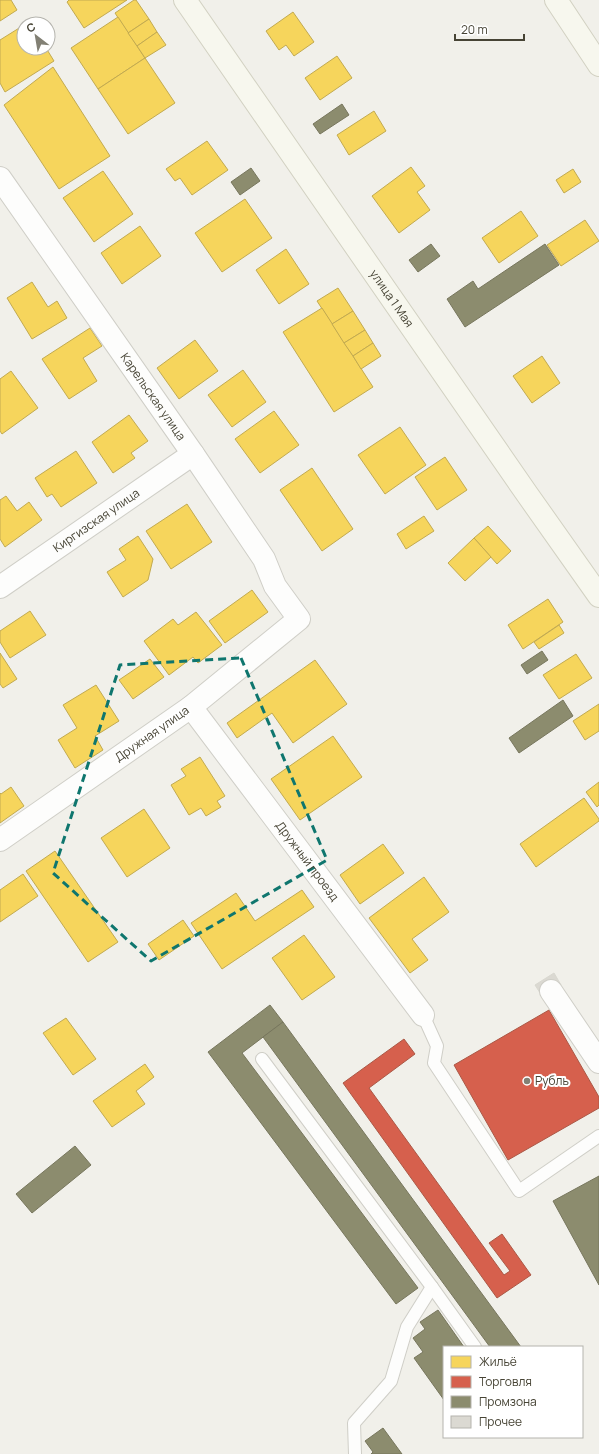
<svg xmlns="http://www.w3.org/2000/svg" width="599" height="1454" font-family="Manrope,sans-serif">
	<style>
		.homes { fill: #f6d55c; stroke: #c2aa50 }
		.shops { fill: #d6604d; stroke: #ab5846 }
		.industry { fill: #8c8c6e; stroke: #77765d }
		.building { fill: #dbd9d2; stroke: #d9d8d0 }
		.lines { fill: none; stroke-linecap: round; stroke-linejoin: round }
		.lane-casing { stroke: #cfcec7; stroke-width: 14 }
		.street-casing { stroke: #cfcec7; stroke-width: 24 }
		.secondary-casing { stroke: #d2d1c2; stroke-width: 24 }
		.lane { stroke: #fdfdfc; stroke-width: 12 }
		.street { stroke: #fdfdfc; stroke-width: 22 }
		.secondary { stroke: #f7f7ee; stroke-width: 22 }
		.marked { fill: none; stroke: #0f766e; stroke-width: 3; stroke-dasharray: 8 5; stroke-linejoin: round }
		.poi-dot { fill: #828074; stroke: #fff; stroke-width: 1.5 }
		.labels { text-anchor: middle; stroke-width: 4; stroke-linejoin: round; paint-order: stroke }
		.street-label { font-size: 12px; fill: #474435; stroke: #fff }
		.poi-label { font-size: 12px; fill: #474435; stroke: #fff; text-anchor: start }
	</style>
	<rect width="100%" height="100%" fill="#f1f0ea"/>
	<g class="homes">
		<path d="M0 0H11L17 10 0 21Z"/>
		<path d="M69 0H127L84 28 67 2Z"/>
		<path d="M134 0H136L149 19 128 33 115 13Z"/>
		<path d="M293 12 314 42 294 56 286 45 279 50 266 31Z"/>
		<path d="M118 17 145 58 98 89 71 48Z"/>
		<path d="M149 19 157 32 137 46 128 33Z"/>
		<path d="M24 25V48H46L54 61 5 92 0 83V40Z"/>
		<path d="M157 32 166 45 145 58 137 46Z"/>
		<path d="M337 56 352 78 320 100 305 78Z"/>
		<path d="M145 58 175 103 128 134 98 89Z"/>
		<path d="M53 67 110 156 59 189 4 105Z"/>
		<path d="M374 111 386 131 349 155 337 135Z"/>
		<path d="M207 141 228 170 192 195 180 178 175 181 166 169Z"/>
		<path d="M411 167 425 186 417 192 430 210 399 233 372 196Z"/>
		<path d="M573 169 581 182 564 193 556 180Z"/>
		<path d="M103 171 133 214 94 242 63 198Z"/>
		<path d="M245 199 272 238 222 272 195 233Z"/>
		<path d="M521 211 538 236 499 263 482 238Z"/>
		<path d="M585 220 599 241 561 266 547 245Z"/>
		<path d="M140 226 161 256 122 284 101 253Z"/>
		<path d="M286 249 309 284 279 304 256 270Z"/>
		<path d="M32 282 48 307 57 301 67 318 32 339 7 298Z"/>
		<path d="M338 288 353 311 332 324 317 301Z"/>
		<path d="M322 308 373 387 334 412 283 332Z"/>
		<path d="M353 311 365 330 344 343 332 324Z"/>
		<path d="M90 328 102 346 83 358 97 381 69 399 42 359Z"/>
		<path d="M365 330 373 343 353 356 344 343Z"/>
		<path d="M195 340 218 371 179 399 157 368Z"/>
		<path d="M373 343 381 356 361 369 353 356Z"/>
		<path d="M542 356 560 383 532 403 513 376Z"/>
		<path d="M243 370 266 402 232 427 208 395Z"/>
		<path d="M11 371 38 408 2 434 0 431V379Z"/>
		<path d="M274 411 299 445 260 473 235 439Z"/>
		<path d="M129 415 148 441 131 453 135 458 113 473 92 442Z"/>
		<path d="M400 427 426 465 385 494 358 455Z"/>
		<path d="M76 451 97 483 61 507 52 494 47 497 35 478Z"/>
		<path d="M445 457 467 490 437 510 415 477Z"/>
		<path d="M312 468 353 529 322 551 280 490Z"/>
		<path d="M6 496 17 511 29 502 42 520 5 547 0 539V500Z"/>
		<path d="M187 504 212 542 171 569 146 531Z"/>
		<path d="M424 516 434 531 406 549 397 534Z"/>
		<path d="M488 526 511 551 497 564 474 538Z"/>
		<path d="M138 536 153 559 148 580 123 597 107 572 126 560 119 549Z"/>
		<path d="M474 538 491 557 465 581 448 563Z"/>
		<path d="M252 590 268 612 225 643 209 621Z"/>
		<path d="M548 599 563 622 523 649 508 625Z"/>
		<path d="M30 611 46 635 10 658 0 642V631Z"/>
		<path d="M196 612 222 645 198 663 193 657 169 675 144 641 173 619 178 625Z"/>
		<path d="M559 625 564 633 539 649 534 642Z"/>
		<path d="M0 653 17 679 3 688 0 684Z"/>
		<path d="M576 654 592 678 559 699 543 675Z"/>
		<path d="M150 659 164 677 133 699 119 680Z"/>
		<path d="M315 660 347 704 293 743 272 713 237 738 227 723Z"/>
		<path d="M96 685 119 721 95 736 103 750 75 768 58 740 77 728 63 705Z"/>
		<path d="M599 704V731L585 740 573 721Z"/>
		<path d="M333 736 362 777 300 820 271 779Z"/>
		<path d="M200 757 225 796 217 801 221 807 206 816 201 808 189 815 171 785 186 776 181 769Z"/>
		<path d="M599 782V805L597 807 586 792Z"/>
		<path d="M11 787 24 806 0 823V793L1 794Z"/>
		<path d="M584 798 599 819V821L536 867 520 844Z"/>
		<path d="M144 809 170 848 127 877 101 838Z"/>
		<path d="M383 844 404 873 360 904 340 875Z"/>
		<path d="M55 851 118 942 88 962 26 871Z"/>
		<path d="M23 874 38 896 0 922V890Z"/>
		<path d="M424 877 449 912 412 939 428 960 410 973 369 918Z"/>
		<path d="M302 890 314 907 222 969 191 923 236 893 255 921Z"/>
		<path d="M183 920 194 936 159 960 148 944Z"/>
		<path d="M304 935 335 977 302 1000 272 958Z"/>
		<path d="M66 1018 96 1059 73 1075 43 1033Z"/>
		<path d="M145 1064 154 1077 136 1091 145 1104 112 1127 93 1101Z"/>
	</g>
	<g class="shops">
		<path d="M549 1010 599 1097V1108L508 1160 454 1065Z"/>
		<path d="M404 1039 415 1054 369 1088 504 1275 510 1271 489 1243 502 1234 531 1275 497 1298 343 1083Z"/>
	</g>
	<g class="industry">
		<path d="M342 104 349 115 320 134 313 124Z"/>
		<path d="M251 168 260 181 240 195 231 182Z"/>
		<path d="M431 244 440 256 418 272 409 260Z"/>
		<path d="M545 244 559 265 465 327 447 299 473 281 478 289Z"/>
		<path d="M542 651 548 660 527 674 521 665Z"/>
		<path d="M563 700 573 716 519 753 509 738Z"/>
		<path d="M270 1005 283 1022 242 1053 418 1288 396 1304 208 1052Z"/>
		<path d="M283 1022 521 1347H490L263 1037Z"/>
		<path d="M75 1146 91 1165 32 1213 16 1194Z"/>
		<path d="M599 1176V1285L553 1201Z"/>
		<path d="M438 1310 464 1347H444V1400L414 1358 423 1352 413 1338 425 1329 420 1322Z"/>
		<path d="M383 1428 402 1454H371L373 1452 365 1441Z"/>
	</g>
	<path class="building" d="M554 973 561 985 542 996 535 985Z"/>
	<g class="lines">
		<g class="lane-casing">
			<g id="lane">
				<path d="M423 1015 437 1046 434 1063 519 1191 599 1136"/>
				<path d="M262 1059 432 1287 475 1347"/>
				<path d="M355 1454 354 1423 391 1381 407 1327 432 1287"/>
			</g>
		</g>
		<g class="street-casing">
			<g id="street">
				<path id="s1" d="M0 178 193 454 264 559 275 586 299 619 191 707 0 840"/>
				<path id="s2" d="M0 587 193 454"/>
				<path id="s3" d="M191 707 423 1015"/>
				<path d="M551 991 599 1062"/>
			</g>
		</g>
		<g class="secondary-casing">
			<g id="secondary">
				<path id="s4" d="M185 0 527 494 599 596"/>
				<path d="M556 0 599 65"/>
			</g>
		</g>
		<use href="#lane" class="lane"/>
		<use href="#street" class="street"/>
		<use href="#secondary" class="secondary"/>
	</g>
	<path class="marked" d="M241 658 327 860 151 961 53 873 120 665Z"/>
	<circle class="poi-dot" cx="527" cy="1081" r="4"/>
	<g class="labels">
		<g class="street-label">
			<text dy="4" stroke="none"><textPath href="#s4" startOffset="363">улица 1 Мая</textPath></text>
			<text dy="4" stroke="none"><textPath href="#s1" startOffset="267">Карельская улица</textPath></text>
			<text dy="4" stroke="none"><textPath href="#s2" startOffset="117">Киргизская улица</textPath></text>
			<text transform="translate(152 734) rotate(-35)" y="4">Дружная улица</text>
			<text dy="4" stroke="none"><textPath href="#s3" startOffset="193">Дружный проезд</textPath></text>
		</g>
		<g class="poi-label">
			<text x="535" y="1085">Рубль</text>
		</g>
	</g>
	<rect x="443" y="1346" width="140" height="92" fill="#ffffff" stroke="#b5b4ae"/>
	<rect x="451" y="1356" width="20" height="12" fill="#f6d55c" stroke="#b5b4ae"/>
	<text x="479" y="1366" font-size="12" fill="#474435">Жильё</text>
	<rect x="451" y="1376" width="20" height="12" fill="#d6604d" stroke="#b5b4ae"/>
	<text x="479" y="1386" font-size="12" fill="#474435">Торговля</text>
	<rect x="451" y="1396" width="20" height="12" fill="#8c8c6e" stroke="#b5b4ae"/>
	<text x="479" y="1406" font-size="12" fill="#474435">Промзона</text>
	<rect x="451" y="1416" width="20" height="12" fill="#dbd9d2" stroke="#b5b4ae"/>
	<text x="479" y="1426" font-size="12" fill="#474435">Прочее</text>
	<g transform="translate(36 36) rotate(329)"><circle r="19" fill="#ffffff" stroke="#b5b4ae"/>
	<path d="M0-3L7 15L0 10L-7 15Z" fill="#828074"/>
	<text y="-6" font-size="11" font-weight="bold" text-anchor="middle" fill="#474435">С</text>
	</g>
	<path d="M455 34v6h69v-6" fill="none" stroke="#474435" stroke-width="2"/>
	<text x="461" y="34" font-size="12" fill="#474435" stroke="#ffffff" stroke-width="3" paint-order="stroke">20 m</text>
</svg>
